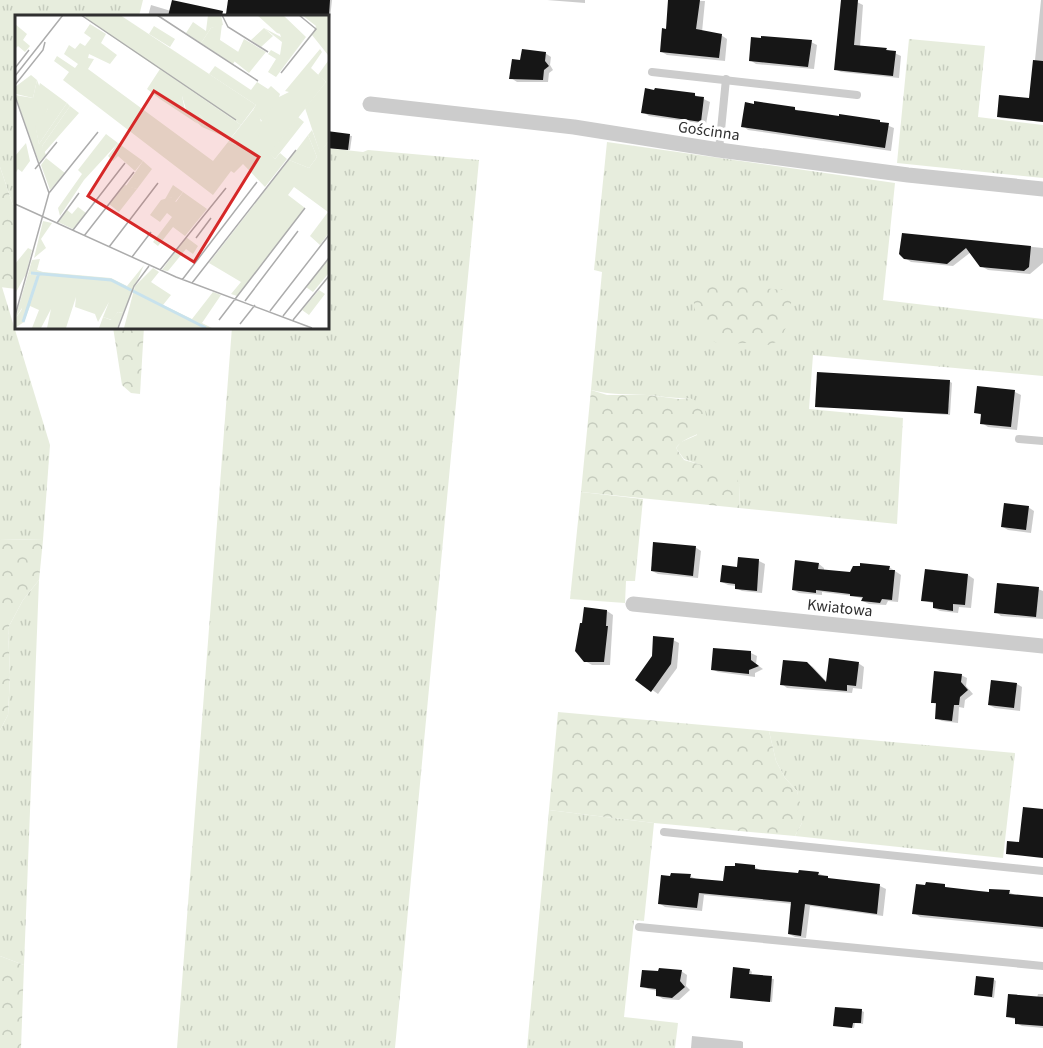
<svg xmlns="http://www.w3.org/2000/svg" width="1043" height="1048" font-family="'Source Sans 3',sans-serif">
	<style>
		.grass { fill: url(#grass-tufts) }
		.forest { fill: url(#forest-crowns) }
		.shadow { fill: #0003 }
		.building { fill: #161616 }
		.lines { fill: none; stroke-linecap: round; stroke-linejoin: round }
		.lane { stroke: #ccc; stroke-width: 8 }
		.street { stroke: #ccc; stroke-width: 15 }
		.labels { text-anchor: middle; stroke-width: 6; stroke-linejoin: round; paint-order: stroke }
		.street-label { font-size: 16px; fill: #2f2f2f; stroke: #fff }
		.inset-river { fill: none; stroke: #c8e2ed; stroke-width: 3 }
		.inset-road { fill: none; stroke: #acacac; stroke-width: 1.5 }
		.view { fill: #d62828; fill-opacity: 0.15; stroke: #d62828; stroke-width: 3 }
		.inset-edge { fill: none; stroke: #2f2f2f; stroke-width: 3 }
	</style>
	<defs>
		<pattern id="grass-tufts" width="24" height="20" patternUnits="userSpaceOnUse" patternTransform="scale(1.5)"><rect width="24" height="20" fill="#e7eddd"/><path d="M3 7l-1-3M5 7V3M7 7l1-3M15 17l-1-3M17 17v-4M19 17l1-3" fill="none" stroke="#c6ccbe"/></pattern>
		<pattern id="forest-crowns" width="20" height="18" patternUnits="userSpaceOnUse" patternTransform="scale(1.5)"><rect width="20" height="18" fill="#e7eddd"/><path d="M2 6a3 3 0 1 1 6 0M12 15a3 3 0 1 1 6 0" fill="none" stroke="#c6ccbe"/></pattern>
	</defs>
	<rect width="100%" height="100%" fill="#fff"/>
	<g class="grass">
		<path d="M0 0H143L139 16H16V214L0 167Z"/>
		<path d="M909 39 985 46 978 117 1043 125V178L897 163Z"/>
		<path d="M607 142 895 183 883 300 1043 319V376L813 355 809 409 903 418 897 524 739 508 740 485 701 465 684 459 676 448 681 442 697 435 690 398C675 399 661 396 647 395 627 394 610 395 591 390L602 272 594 270Z"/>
		<path d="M327 148 363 152 368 150 479 160 395 1048H177L232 327H327Z"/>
		<path d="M0 287H2L50 445 43 540 0 539Z"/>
		<path d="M581 492 643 499 635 581H626L625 603 570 599Z"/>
		<path d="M39 580 24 965 0 956V730L8 715 10 675 8 628 23 600Z"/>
		<path d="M769 731 1015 753 1003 858 795 836 802 823 797 791 785 778 776 761Z"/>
		<path d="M549 810 654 823 644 921 634 920 624 1017 678 1023 675 1048H527Z"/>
	</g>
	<g class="forest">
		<path d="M0 167 16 214V289L0 287Z"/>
		<path d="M700 282 793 291 788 323 780 340C762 350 761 343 744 343 735 343 726 347 717 343 705 338 695 316 694 304 693 297 698 289 700 282Z"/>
		<path d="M113 327H144L140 394 131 393 122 385Z"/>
		<path d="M591 390 607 395H648L679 399 690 398 704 405C713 442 691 429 676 448L684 460 734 474 740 485 739 508 581 492Z"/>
		<path d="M0 539 43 540 39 580 23 600 8 628 10 675 8 715 0 730Z"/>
		<path d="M558 712 769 731 776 761 785 778 797 791 801 807 802 823 795 836 654 823 549 810Z"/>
		<path d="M0 956 24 965 21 1048H0Z"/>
	</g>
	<g class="shadow">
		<path d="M230 0H332L328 37 327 16H239L228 13Z"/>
		<path d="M547 0H585V3Z"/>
		<path d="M670 0 705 1 702 32 721 35 727 39 725 61 667 55 662 52 667 30Z"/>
		<path d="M1041 0H1043V122L1001 118 998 116 1031 100Z"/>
		<path d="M857 2 863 5 860 47 886 49 901 56 899 78 841 72 835 69Z"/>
		<path d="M151 5 171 11 207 9 205 16H148Z"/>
		<path d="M811 42 817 45 814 69 756 64 750 60Z"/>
		<path d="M545 53 551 57 550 65 553 70 549 73 548 82H517L511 78 522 61Z"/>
		<path d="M695 95 710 102 706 124 649 116 643 112Z"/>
		<path d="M755 105 795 109 800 112 879 122 894 128 891 151 748 130 743 126Z"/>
		<path d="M327 133 352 136 350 150 327 148Z"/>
		<path d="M903 234 1043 248V263L1030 274 988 270 981 266 971 252 953 266 911 262 905 258Z"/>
		<path d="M949 381 952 383 950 415 817 406Z"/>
		<path d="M1015 392 1021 395 1017 430 988 427 982 423 983 416 976 412Z"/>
		<path d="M1028 507 1034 511 1031 533 1008 530 1003 527Z"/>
		<path d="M695 547 701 551 698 578 658 574 652 571Z"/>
		<path d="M739 559 759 561 765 564 762 593 742 591 736 588V586L728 585 722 582 738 568Z"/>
		<path d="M819 564 824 568V571L851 574 889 567 901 575 898 602 888 601 886 605 869 604 863 601 864 599 853 596 822 592V595L799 593 793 590Z"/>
		<path d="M926 571 968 575 974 579 971 608 959 607 958 613 940 611 934 608 935 604 923 600Z"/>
		<path d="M1038 589 1043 591V619L1001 616 996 612Z"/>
		<path d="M607 611 613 615 610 665H592L585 661 584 625Z"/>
		<path d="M673 640 679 643 677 668 658 694 637 679 653 657Z"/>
		<path d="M751 653 757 656 756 664 763 669 755 673V677L718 672 712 669Z"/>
		<path d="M807 663 813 667 828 683 858 663 864 667 862 689 853 688 852 693 787 688 782 684Z"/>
		<path d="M961 675 967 678 966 686 973 694 965 700 964 708 959 707 958 723 942 721 936 718 937 705 932 702Z"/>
		<path d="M1017 684 1022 687 1020 711 995 708 989 705Z"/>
		<path d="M755 867 760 870 800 875 818 873 833 880 880 886 886 889 883 916 810 906 806 938 795 937 789 934 793 904 704 895 702 911 665 907 659 903 690 876 696 879 725 883Z"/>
		<path d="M927 884 979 893 1009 892 1015 895 1043 899V929L920 917 914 913Z"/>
		<path d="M750 970 752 972 751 976 774 979 772 1002 734 998Z"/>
		<path d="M681 971 687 975 686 986 690 990 679 1000 663 999 657 995 658 991 648 989 642 986Z"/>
		<path d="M993 979 996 981 994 998 976 994Z"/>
		<path d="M1038 994H1043V1028L1022 1026 1016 1023V1020L1007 1016 1037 998Z"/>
		<path d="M837 1009 862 1011 864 1012 863 1024 855 1023 854 1028 837 1026Z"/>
		<path d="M692 1036 741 1041 743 1042V1048H691Z"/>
	</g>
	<g class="building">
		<path d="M172 0 223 11 222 16H168Z"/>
		<path d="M228 0H330L329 16H239L226 14Z"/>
		<path d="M668 0H700L696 29 722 34 719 58 660 52 662 28 666 29Z"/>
		<path d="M841 0H858L854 45 887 48 886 50 896 51 893 76 834 70Z"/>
		<path d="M761 36 812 40 808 67 749 61 751 37 761 38Z"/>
		<path d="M522 49 546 52 545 61 549 66 544 70 543 80 509 79 512 59 520 60Z"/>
		<path d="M1033 60 1043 61V122L997 117 999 95 1029 98Z"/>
		<path d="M645 88 654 90 655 88 695 93V96L704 97 701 122 641 113Z"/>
		<path d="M754 101 795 107V110L804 111 839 116V114L880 120V122L889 123 885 148 741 127 745 102 754 104Z"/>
		<path d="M327 131 350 134 348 150 327 148Z"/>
		<path d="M902 233 1031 246 1029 267 1024 271 980 267 966 248 947 264 904 259 899 254Z"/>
		<path d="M817 372 950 380 948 414 815 407Z"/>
		<path d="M977 386 1015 390 1011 427 980 424 981 414 974 413Z"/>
		<path d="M1004 503 1029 506 1026 530 1001 527Z"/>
		<path d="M653 542 696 546 693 576 651 571Z"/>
		<path d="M738 557 759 559 757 591 735 589V584L720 582 722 565 737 567Z"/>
		<path d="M795 560 819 563 818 569 850 572 853 566H860V563L890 566 889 570H895L892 600 882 599 880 603 871 602 861 601 863 597 850 596V594L816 590V593L792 590Z"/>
		<path d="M925 569 968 574 965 605 953 604V611L933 608V602L921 601Z"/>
		<path d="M997 583 1039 587 1036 617 994 613Z"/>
		<path d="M584 607 607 610 606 626H608L604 662H584L575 651 580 623H582Z"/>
		<path d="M653 636 674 638 671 664 651 692 635 680 652 656Z"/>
		<path d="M713 648 751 651V660L759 666 749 670V674L711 670Z"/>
		<path d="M829 658 859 662 856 686 847 685V691L780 685 783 660 807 662 826 682Z"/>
		<path d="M934 671 962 674 961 682 968 690 960 697 959 705H954L952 721 935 719 936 703H931Z"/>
		<path d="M991 680 1017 683 1014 708 988 705Z"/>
		<path d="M1023 807 1043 809V858L1006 854 1007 841 1019 842Z"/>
		<path d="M735 863 755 865V869L765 870 798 873 799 870 819 872 818 875 828 876V878L880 884 877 914 805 904 801 936 788 934 791 902 699 893 697 908 658 904 661 875 670 876 671 873 691 874 690 878 723 881 725 866H735Z"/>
		<path d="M926 882 945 884V887L979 891 989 892V889L1010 890 1009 894 1043 897V927L912 914 916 884 925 885Z"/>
		<path d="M733 967 750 969 749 974 772 976 770 1002 730 998Z"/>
		<path d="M659 968 682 970 680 981 685 987 672 998 656 996V989L640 987 642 970 658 971Z"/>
		<path d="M976 976 994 978 992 997 974 995Z"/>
		<path d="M1008 994 1043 997V1026L1015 1024V1018L1006 1017Z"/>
		<path d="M835 1007 862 1009 861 1023H853L852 1028 833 1026Z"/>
	</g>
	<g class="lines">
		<g class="lane">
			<path d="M652 72 857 95"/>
			<path d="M719 150 726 79"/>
			<path d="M1019 439 1043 441"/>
			<path d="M664 832 1043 871"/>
			<path d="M639 927 1043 966"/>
		</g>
		<g class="street">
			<path d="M370 104 574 127 719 150 908 175 1043 189"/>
			<path d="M633 604 1043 646"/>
		</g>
	</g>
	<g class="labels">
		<g class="street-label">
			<text transform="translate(709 130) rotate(8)" y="6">Gościnna</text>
			<text transform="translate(840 607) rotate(6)" y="6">Kwiatowa</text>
		</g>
	</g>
	<g transform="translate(15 15)">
		<rect width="314" height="314" fill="#fff"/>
		<path d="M193 0H206L208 10 196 13 186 28 171 18 178 7 191 16ZM0 9 12 19 8 25 15 31 10 37 3 31 0 34ZM75 9 91 19 86 28 102 40 95 49 74 39 73 43 79 44 73 54 198 146 213 127 222 130 247 106 238 95 241 90 194 59 200 51 236 75 242 67 253 74 256 71 265 79 264 82 274 77 270 76 305 34 307 37 296 53 311 67 255 139 260 144 265 138 272 144 250 172 228 149 219 158 216 156 198 180 48 65 54 57 39 46 42 41 60 53 63 49 49 39 54 30 60 34 65 28 70 31 76 23 69 18ZM139 11 160 24 155 32 134 19ZM249 13 266 22 265 19H275L288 26 261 62 253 57 261 44 253 39 256 35 265 40 267 27ZM229 24 251 37 234 58 219 46ZM22 65 33 94 21 113 24 129 52 88 55 91 27 131 31 140 24 147 0 80 18 83ZM148 81H167L170 95 183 109 145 84ZM184 81 226 110 215 124 187 112 191 107 184 99ZM297 115 305 137 313 127V219L305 230 295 221 313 197 279 172 273 180 290 193 222 281 216 279 226 267 194 248 274 145 294 153 302 142 293 120ZM103 128 128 146 120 156 103 141 98 146 93 141ZM31 143 50 158 35 175 26 150ZM110 170 122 174 104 197 94 189ZM168 177 192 194 170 221 158 212 143 231 138 227 157 202 152 198 145 207 135 200 146 185 156 182 161 187ZM63 192 71 198 58 214 43 207 52 195 57 199ZM28 206 37 208 26 224 31 233 19 243ZM171 222 183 231 178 239 171 234 153 256 147 255ZM13 233 17 235 11 259 0 279V249ZM313 243V259L298 277 291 272ZM25 244 22 255 28 257 96 263 112 271 129 250 108 298 103 297 97 305 88 302 94 287 83 307 80 299 60 292 61 282 51 313H32L36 294 26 313H17L24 295 15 291 9 307 0 313V304L8 293 7 304 22 260 13 259 17 245ZM138 253 144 257 136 267 156 280 148 290 177 304 198 277 206 280 187 308 197 313H109L120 271ZM304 275 310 279 294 300 287 295Z" fill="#e7eddd"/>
		<path d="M242 0H268L291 22 288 26 262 18ZM287 0H313V40L297 20 301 11ZM207 9 205 25 225 38 218 49 186 28 196 13ZM249 13 258 21 246 32 236 25ZM313 46V127L305 138 290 93 311 67 303 60ZM145 54 184 81V99L191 107 187 112 172 98 167 81 145 84 132 74ZM16 60 22 65 18 83 1 79 0 72ZM25 68 52 88 24 129 20 110 33 94 20 85ZM55 91 64 98 28 139 27 131ZM258 91 264 94 234 133 213 127 238 95 244 99 246 107ZM283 102 289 107 260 144 254 139ZM91 119 103 128 69 165 45 201 43 193 67 159 63 155ZM293 120 302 142 294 153 274 145ZM11 128 15 146 7 157 3 154 0 159V141ZM128 146 137 154 122 174 111 171ZM158 170 168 177 159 188 156 182 149 186ZM13 259 22 260 9 304 5 302 7 293 0 304ZM103 297 108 298 102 313H84L88 302 96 305Z" fill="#e7eddd"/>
		<path d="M72 0H105L241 90 226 110 70 3Z" fill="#e7eddd"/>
		<path class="inset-river" d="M16 258 96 265 191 313M8 307 24 258"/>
		<path class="inset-road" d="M66 0 221 105M142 0 243 66M207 0 213 12 253 37M0 53 14 35M266 58 301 14 284 0M0 61 48 0M0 70 28 35 30 27M0 81 34 178 0 301M20 154 42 127M34 178 83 117M0 189 161 262 297 313M42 208 64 178M58 215 110 148M69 221 119 157M181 223 196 203M94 232 143 168M117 242 136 217M145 255 211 173M167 265 242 167M177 268 281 135M230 286 283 216M255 296 314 220M268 301 314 243M204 305 290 193M278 305 314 261M225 309 240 290M103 313 119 271 134 251"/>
		<path class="view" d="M139 76 244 142 179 247 73 181Z"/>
		<rect width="314" height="314" class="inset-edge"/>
	</g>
</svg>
